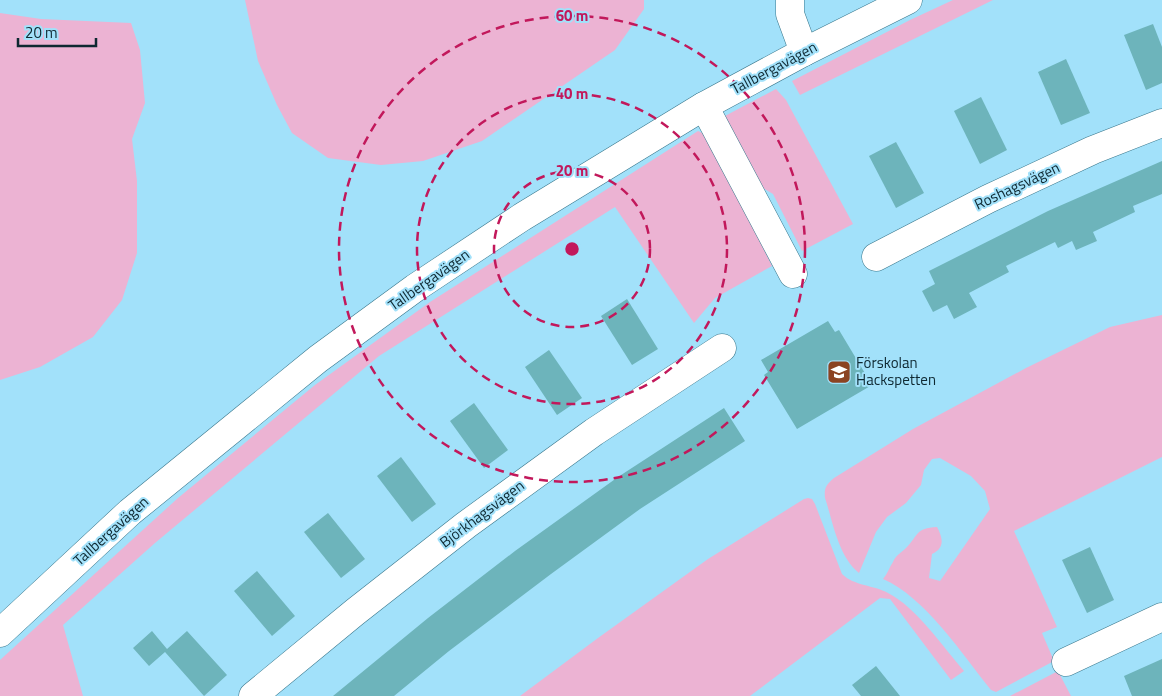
<svg xmlns="http://www.w3.org/2000/svg" width="1162" height="696" font-family="'Titillium Web',sans-serif">
	<style>
		.green { fill: #ecb3d3 }
		.building { fill: #6db4bb }
		.lines { fill: none; stroke-linecap: round; stroke-linejoin: round }
		.minor-casing { stroke: #38768b; stroke-width: 29 }
		.minor { stroke: #fff; stroke-width: 28 }
		.ring { fill: none; stroke: #c2185b; stroke-width: 2.5; stroke-dasharray: 9 6 }
		.labels { text-anchor: middle; stroke-width: 4; stroke-linejoin: round; paint-order: stroke }
		.street-label { font-size: 15px; fill: #0e2831; stroke: #a2e1fa }
		.poi-label { font-size: 15px; fill: #0e2831; stroke: #a2e1fa; text-anchor: start }
		.centre { fill: #c2185b; stroke: #a2e1fa; stroke-width: 2.5 }
		.ring-label { font-size: 15px; text-anchor: middle; font-weight: bold; fill: #c2185b; stroke: #a2e1fa; stroke-width: 4; stroke-linejoin: round; paint-order: stroke }
	</style>
	<rect width="100%" height="100%" fill="#a2e1fa"/>
	<g class="green">
		<path d="M245 0H644V9L615 50 482 141 423 161 381 165 328 158 292 133 277 105 258 61Z"/>
		<path d="M953 0H993L800 95 792 81 910 20Z"/>
		<path d="M0 13 41 19 131 23 140 50 145 103 132 139 137 181V253L122 300 93 337 40 367 0 380Z"/>
		<path d="M776 89 786 100 853 224 802 251 773 194 756 184 725 124V116Z"/>
		<path d="M698 131 709 136 772 266 715 298 694 323 615 207 379 356 155 543 63 625 83 696H0V660L178 498 315 385 430 302Z"/>
		<path d="M1162 315V457L1014 531 1057 627 1042 633 1054 661 996 692 991 690C962 654 925 597 883 579 888 573 889 568 893 562 896 555 901 553 906 548 919 535 915 528 937 527 943 538 945 548 932 554L929 578 940 581 990 509 985 491 971 476 940 458 932 459 924 470 921 485 906 503 887 517 876 532 859 573C838 556 833 522 825 498 824 488 826 485 834 478L913 429 1026 368 1110 327Z"/>
		<path d="M808 498 812 499 815 504 842 574C854 586 874 585 888 593 916 607 943 647 964 671L951 680 890 599 880 598 750 696H520L598 638 708 559 804 499Z"/>
		<path d="M1058 671 1071 696H1010Z"/>
	</g>
	<g class="building">
		<path d="M1153 24 1162 47V83L1146 90 1124 35Z"/>
		<path d="M1066 59 1090 113 1061 125 1038 72Z"/>
		<path d="M981 97 1007 150 980 164 954 111Z"/>
		<path d="M896 142 924 193 896 208 869 156Z"/>
		<path d="M1162 161V194L1133 206 1135 212 1093 232 1097 241 1076 250 1072 241 1058 248 1055 242 1006 266 1009 272 969 293 977 307 954 319 947 305 933 312 922 291 935 284 929 271 1048 211Z"/>
		<path d="M627 299 658 349 632 365 601 316Z"/>
		<path d="M828 321 835 332 839 330 872 385 797 429 764 375 768 372 761 360Z"/>
		<path d="M549 350 582 398 557 415 525 367Z"/>
		<path d="M474 403 508 450 484 468 450 421Z"/>
		<path d="M724 408 745 441 640 509 551 574 449 651 394 696H333L428 618 515 551 618 477Z"/>
		<path d="M401 457 436 504 412 522 377 476Z"/>
		<path d="M328 513 365 559 341 578 304 532Z"/>
		<path d="M1090 547 1114 600 1087 613 1062 560Z"/>
		<path d="M257 571 295 616 272 636 234 591Z"/>
		<path d="M152 631 167 649 187 631 227 675 204 696 165 652 149 666 133 648Z"/>
		<path d="M1162 659V696H1132L1124 676Z"/>
		<path d="M876 666 900 696H861L852 685Z"/>
	</g>
	<g class="lines">
		<g class="minor-casing">
			<g id="minor">
				<path d="M790 0V14L804 52"/>
				<path d="M704 106 793 274"/>
				<path d="M876 257 988 199 1093 150 1162 123"/>
				<path d="M0 633 130 512 318 359 415 288 522 217 704 106 804 52 908 0"/>
				<path d="M1066 662 1162 617"/>
				<path d="M253 696 355 612 466 525 594 432 722 348"/>
			</g>
		</g>
		<use href="#minor" class="minor"/>
	</g>
	<g class="ring">
		<circle cx="572" cy="249" r="78"/>
		<circle cx="572" cy="249" r="155"/>
		<circle cx="572" cy="249" r="233"/>
	</g>
	<defs>
		<g id="school-square" transform="scale(1.25)"><rect x="-9" y="-9" width="18" height="18" rx="4" fill="#8b4322" stroke="#a2e1fa"/><path d="M0-5L7-2L0 1L-7-2ZM-4 1L0 2.5L4 1V4Q0 6-4 4Z" fill="#fff"/></g>
	</defs>
	<g fill-rule="evenodd">
		<use href="#school-square" x="839" y="372"/>
	</g>
	<g class="labels">
		<g class="street-label">
			<text transform="translate(774 68) rotate(-28)" y="5">Tallbergavägen</text>
			<text transform="translate(1017 186) rotate(-25)" y="5">Roshagsvägen</text>
			<text transform="translate(429 280) rotate(-35)" y="5">Tallbergavägen</text>
			<text transform="translate(482 514) rotate(-37)" y="5">Björkhagsvägen</text>
			<text transform="translate(111 531) rotate(-42)" y="5">Tallbergavägen</text>
		</g>
		<g class="poi-label">
			<text x="856" y="368">Förskolan<tspan x="856" dy="17">Hackspetten</tspan></text>
		</g>
	</g>
	<circle cx="572" cy="249" r="8" class="centre"/>
	<g class="ring-label">
		<text x="572" y="21">60 m</text>
		<text x="572" y="99">40 m</text>
		<text x="572" y="176">20 m</text>
	</g>
	<path d="M18 38v8h78v-8" fill="none" stroke="#0e2831" stroke-width="2.5"/>
	<text x="25" y="38" font-size="15" fill="#0e2831" stroke="#a2e1fa" stroke-width="4" paint-order="stroke">20 m</text>
</svg>
